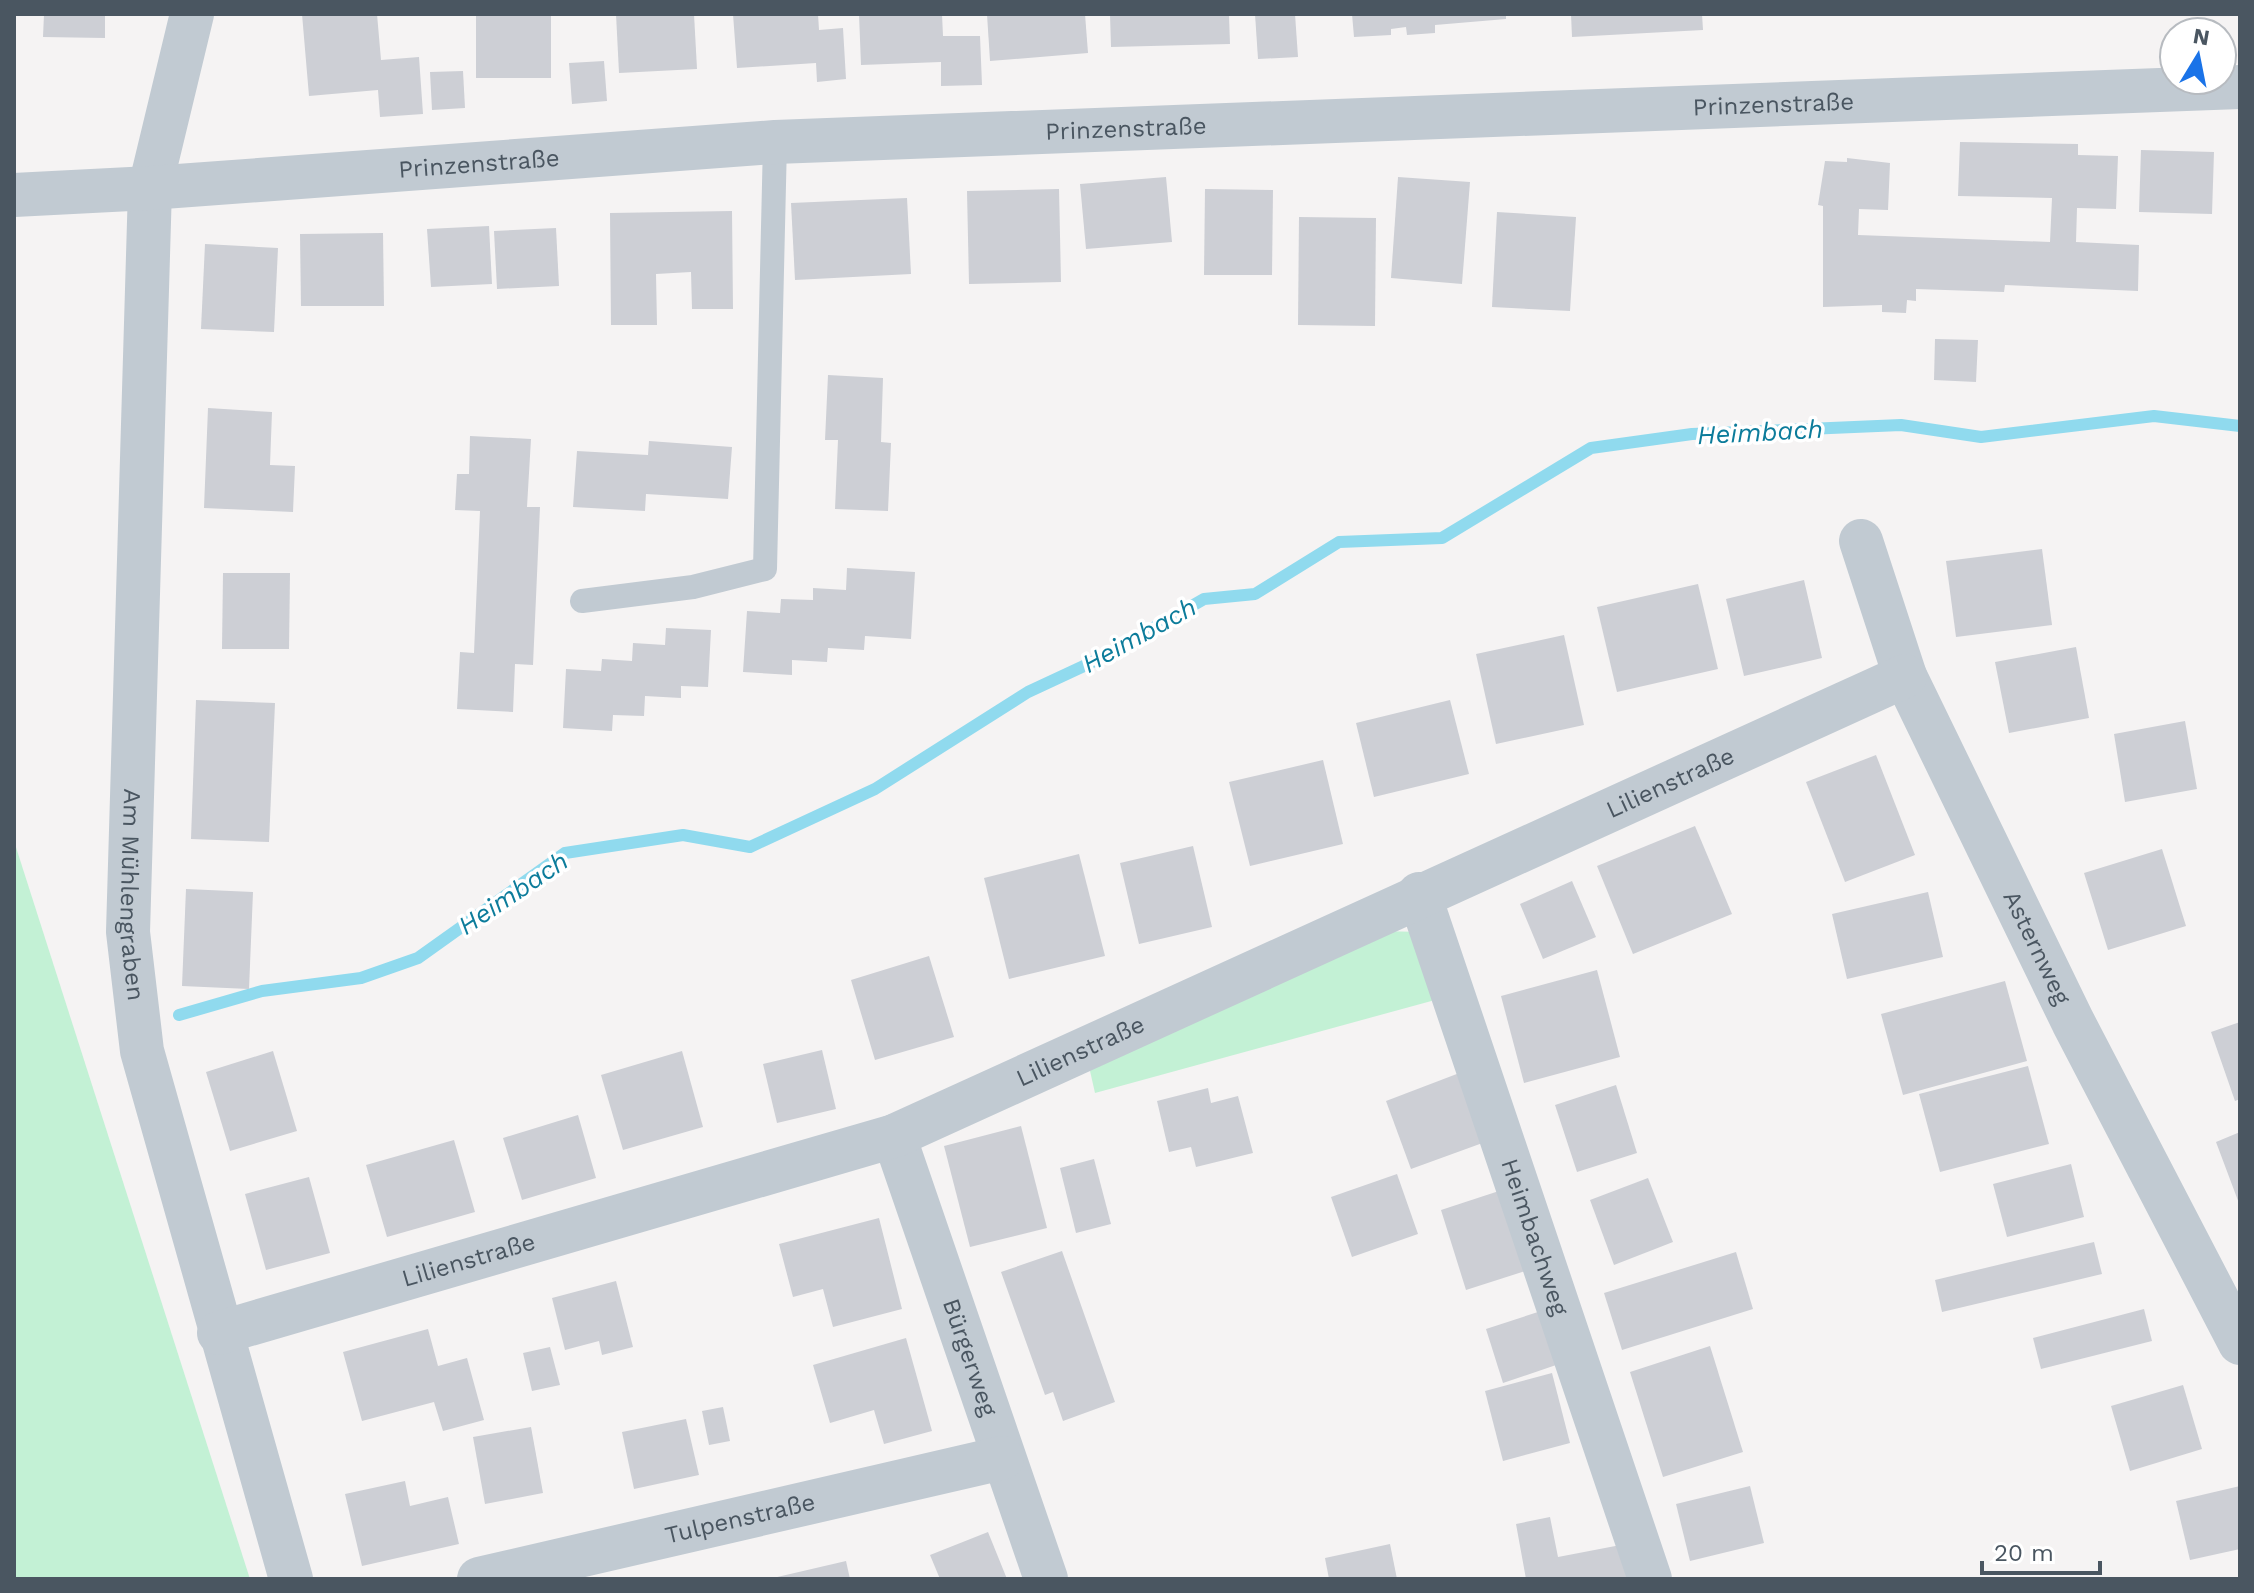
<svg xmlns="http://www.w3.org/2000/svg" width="2254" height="1593" font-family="'Work Sans',sans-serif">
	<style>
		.green { fill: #c3f1d5 }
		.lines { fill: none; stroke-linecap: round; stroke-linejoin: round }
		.stream { stroke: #90daee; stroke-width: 12 }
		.building { fill: #cdcfd5 }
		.service { stroke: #c1cad2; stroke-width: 24 }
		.minor { stroke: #c1cad2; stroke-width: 44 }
		.labels { text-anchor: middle; stroke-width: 7; stroke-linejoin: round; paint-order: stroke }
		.street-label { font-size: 24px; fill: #4a5661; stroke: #fff }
		.water-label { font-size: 26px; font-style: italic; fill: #0c7c9b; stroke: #fff }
	</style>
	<rect width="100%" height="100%" fill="#f5f3f3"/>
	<g class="green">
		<path d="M14 841 250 1579H14Z"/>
		<path d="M1380 931 1421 932 1446 997 1095 1093 1088 1062Z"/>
	</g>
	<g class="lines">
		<path class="stream" d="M179 1015 262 991 361 978 418 958 565 853 683 835 750 847 875 789 1028 692 1101 658 1204 599 1255 594 1339 542 1442 538 1591 448 1692 434 1901 425 1981 437 2154 416 2240 426"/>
	</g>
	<g class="building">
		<path d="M44 14H105V38L43 37Z"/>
		<path d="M302 14H377L381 60 419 57 423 114 380 117 378 90 309 96Z"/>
		<rect x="476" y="14" width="75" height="64"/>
		<path d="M616 14H694L697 69 619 73Z"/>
		<path d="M733 14H818L819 30 843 28 846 79 817 82 816 63 737 68Z"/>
		<path d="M859 14H942L943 36H980L982 85 941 86V62L861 65Z"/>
		<path d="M987 14H1085L1088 53 990 61Z"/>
		<path d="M1110 14 1229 15 1230 44 1111 47Z"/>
		<path d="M1255 14H1295L1298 57 1258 59Z"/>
		<path d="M1352 14H1506V19L1435 25V33L1407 35 1406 27 1391 29V35L1354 37Z"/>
		<path d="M1571 14H1702L1703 30 1572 37Z"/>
		<path d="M604 61 607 101 572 104 569 63Z"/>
		<path d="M463 71 465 108 432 110 430 72Z"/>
		<path d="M1960 142 2078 144V155L2118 156 2116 209 2077 208 2076 242 2139 245 2138 291 2005 285 2004 292 1916 289V301L1907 300 1906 313 1882 312V305L1823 307V206L1818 205 1825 161 1847 162V158L1890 163 1888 210 1859 209 1858 235 2050 242 2052 198 1958 196Z"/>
		<path d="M2141 150 2214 152 2212 214 2139 212Z"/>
		<path d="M1166 177 1172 242 1086 249 1080 184Z"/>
		<path d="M1398 177 1470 182 1462 284 1391 278Z"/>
		<path d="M1059 189 1061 282 969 284 967 191Z"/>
		<path d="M1205 189 1273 190 1272 275H1204Z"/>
		<path d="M907 198 911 274 795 280 791 203Z"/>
		<path d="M732 211 733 309H692L691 272 656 274 657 325H611L610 213Z"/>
		<path d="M1497 212 1576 217 1570 311 1492 307Z"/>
		<path d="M1299 217 1376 218 1375 326 1298 325Z"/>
		<path d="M489 226 492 284 431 287 427 229Z"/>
		<path d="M556 228 559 286 497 289 494 231Z"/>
		<path d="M383 233 384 306H301L300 234Z"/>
		<path d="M205 244 278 248 274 332 201 329Z"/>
		<path d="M1935 339 1978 340 1976 382 1934 380Z"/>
		<path d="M828 375 883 378 881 442 891 443 888 511 835 509 838 440H825Z"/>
		<path d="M208 408 272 412 270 465 295 466 293 512 204 508Z"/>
		<path d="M470 436 531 439 527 507H540L533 665 515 664 513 712 457 709 460 652 474 653 480 511 455 510 457 474H469Z"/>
		<path d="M649 441 732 447 728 499 646 494 645 511 573 507 577 451 648 455Z"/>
		<path d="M2042 549 2052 625 1956 637 1946 561Z"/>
		<path d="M847 568 915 572 911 639 865 636 864 650 828 648 827 662 792 660V675L743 672 747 611 780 613 781 599 813 600V588L846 590Z"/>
		<path d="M223 573H290L289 649H222Z"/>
		<path d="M1804 580 1822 658 1744 676 1726 599Z"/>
		<path d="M1698 584 1718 669 1617 692 1597 607Z"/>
		<path d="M666 628 711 630 708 687 681 686V698L645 696 644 716 613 715 612 731 563 728 566 669 601 671 602 659 632 661 633 643 665 645Z"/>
		<path d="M1564 635 1584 725 1496 744 1476 654Z"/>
		<path d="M2076 647 2089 718 2009 733 1995 662Z"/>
		<path d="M196 700 275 703 269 842 191 839Z"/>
		<path d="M1450 700 1469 774 1374 797 1356 723Z"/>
		<path d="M2185 721 2197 789 2125 802 2114 734Z"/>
		<path d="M1876 755 1915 855 1845 882 1806 782Z"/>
		<path d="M1323 760 1343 844 1250 866 1229 782Z"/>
		<path d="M1695 826 1732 914 1633 954 1597 866Z"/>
		<path d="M1193 846 1212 927 1139 944 1120 863Z"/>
		<path d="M2162 849 2186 926 2108 950 2084 873Z"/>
		<path d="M1079 854 1105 956 1009 979 984 878Z"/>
		<path d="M1572 881 1596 937 1543 959 1520 904Z"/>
		<path d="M186 889 253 892 249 989 182 986Z"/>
		<path d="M1928 892 1943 957 1847 979 1832 914Z"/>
		<path d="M929 956 954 1037 875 1060 851 980Z"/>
		<path d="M1597 970 1620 1057 1524 1083 1501 996Z"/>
		<path d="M2005 981 2027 1061 1903 1095 1881 1014Z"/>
		<path d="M2240 1022V1099L2235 1101 2211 1032Z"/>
		<path d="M822 1050 836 1109 777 1123 763 1064Z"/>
		<path d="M273 1051 297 1131 230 1151 206 1072Z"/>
		<path d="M682 1051 703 1127 623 1150 601 1075Z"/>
		<path d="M2028 1066 2049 1144 1940 1172 1919 1094Z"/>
		<path d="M1462 1072 1488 1141 1411 1169 1386 1101Z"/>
		<path d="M1616 1085 1637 1153 1577 1172 1555 1105Z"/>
		<path d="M1208 1088 1211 1103 1238 1096 1253 1153 1196 1167 1191 1147 1169 1152 1157 1101Z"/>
		<path d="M578 1115 596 1178 522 1200 503 1138Z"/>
		<path d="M1021 1126 1047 1228 970 1247 944 1146Z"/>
		<path d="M2240 1132V1206L2216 1142Z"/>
		<path d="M454 1140 475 1212 387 1237 366 1165Z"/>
		<path d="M1094 1159 1111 1224 1076 1233 1060 1168Z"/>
		<path d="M2071 1164 2084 1217 2007 1237 1993 1184Z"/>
		<path d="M1397 1174 1418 1234 1352 1257 1331 1197Z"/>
		<path d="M309 1177 330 1253 266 1270 245 1194Z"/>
		<path d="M1648 1178 1673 1242 1614 1265 1590 1200Z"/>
		<path d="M1502 1190 1528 1270 1466 1290 1441 1210Z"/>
		<path d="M879 1218 902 1309 833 1327 823 1289 793 1297 779 1244Z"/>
		<path d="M2094 1242 2102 1274 1942 1312 1935 1280Z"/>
		<path d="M1062 1251 1115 1402 1063 1421 1053 1392 1045 1395 1001 1272Z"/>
		<path d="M1736 1252 1753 1309 1622 1350 1604 1293Z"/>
		<path d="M616 1281 633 1347 602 1355 599 1341 565 1350 552 1298Z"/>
		<path d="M2144 1309 2152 1341 2041 1369 2033 1338Z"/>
		<path d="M1541 1311 1559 1364 1503 1383 1486 1329Z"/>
		<path d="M428 1329 438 1366 467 1358 484 1420 443 1431 434 1402 362 1421 343 1352Z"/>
		<path d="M906 1338 932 1431 884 1444 874 1410 830 1423 813 1365Z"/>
		<path d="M1710 1346 1743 1452 1663 1477 1630 1372Z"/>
		<path d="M550 1347 560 1385 532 1391 523 1353Z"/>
		<path d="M1552 1373 1570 1443 1503 1461 1485 1391Z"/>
		<path d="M2183 1385 2202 1449 2130 1471 2111 1406Z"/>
		<path d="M723 1407 730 1441 709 1445 702 1411Z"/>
		<path d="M686 1419 699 1475 634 1489 622 1432Z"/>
		<path d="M531 1427 543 1493 485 1504 473 1437Z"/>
		<path d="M405 1481 410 1506 448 1497 459 1544 362 1566 345 1494Z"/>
		<path d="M1750 1486 1764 1543 1690 1561 1676 1504Z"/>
		<path d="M2240 1486V1549L2190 1560 2176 1501Z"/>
		<path d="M1550 1517 1558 1557 1631 1543 1637 1579H1526L1516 1524Z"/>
		<path d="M988 1532 1007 1579H940L930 1555Z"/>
		<path d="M1390 1544 1397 1579H1329L1325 1558Z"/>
		<path d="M846 1561 850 1579H773V1578Z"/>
	</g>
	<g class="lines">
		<path class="service" d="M582 601 693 587 765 569 775 142"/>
		<g class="minor">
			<path id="s1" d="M192 14 150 188 128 932 142 1051 291 1579"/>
			<path id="s2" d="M14 195 150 188 775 142 2240 87"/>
			<path id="s3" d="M1861 541 1905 676 2073 1022 2240 1343"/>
			<path id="s4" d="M1419 894 1650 1579"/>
			<path id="s5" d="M894 1136 1046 1579"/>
			<path id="s6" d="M219 1333 894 1136 1905 676"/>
			<path id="s7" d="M479 1579 1002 1458"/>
		</g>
	</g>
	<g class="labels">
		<g class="street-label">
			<text dy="8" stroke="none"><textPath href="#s2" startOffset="1762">Prinzenstraße</textPath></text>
			<text dy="8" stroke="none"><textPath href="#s2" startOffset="1114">Prinzenstraße</textPath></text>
			<text dy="8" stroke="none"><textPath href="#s2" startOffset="466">Prinzenstraße</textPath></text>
			<text dy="8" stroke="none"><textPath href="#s6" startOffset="1556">Lilienstraße</textPath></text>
			<text dy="8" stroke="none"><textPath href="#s1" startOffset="886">Am Mühlengraben</textPath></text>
			<text dy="8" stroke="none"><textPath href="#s3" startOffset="444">Asternweg</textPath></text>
			<text dy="8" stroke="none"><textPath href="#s6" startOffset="908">Lilienstraße</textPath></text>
			<text dy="8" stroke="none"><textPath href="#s4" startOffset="362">Heimbachweg</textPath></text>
			<text dy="8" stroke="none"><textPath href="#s6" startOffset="260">Lilienstraße</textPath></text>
			<text dy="8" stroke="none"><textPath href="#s5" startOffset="234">Bürgerweg</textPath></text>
			<text dy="8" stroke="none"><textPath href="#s7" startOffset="268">Tulpenstraße</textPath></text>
		</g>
		<g class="water-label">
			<text transform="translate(1760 432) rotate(-3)" y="9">Heimbach</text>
			<text transform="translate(1139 635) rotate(-29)" y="9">Heimbach</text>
			<text transform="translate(513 893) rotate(-34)" y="9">Heimbach</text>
		</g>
	</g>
	<rect width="2254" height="1593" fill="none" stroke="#4a5661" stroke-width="32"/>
	<g transform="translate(2198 56) rotate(10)"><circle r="38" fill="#ffffff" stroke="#b7bbc0" stroke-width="2"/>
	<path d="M0-6L14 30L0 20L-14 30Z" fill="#1a73e8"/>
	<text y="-12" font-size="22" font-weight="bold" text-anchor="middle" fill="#4a5661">N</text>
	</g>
	<path d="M1982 1561v12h118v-12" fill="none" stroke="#4a5661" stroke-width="4"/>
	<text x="1994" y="1561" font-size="24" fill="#4a5661" stroke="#ffffff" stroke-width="6" paint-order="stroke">20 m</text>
</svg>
